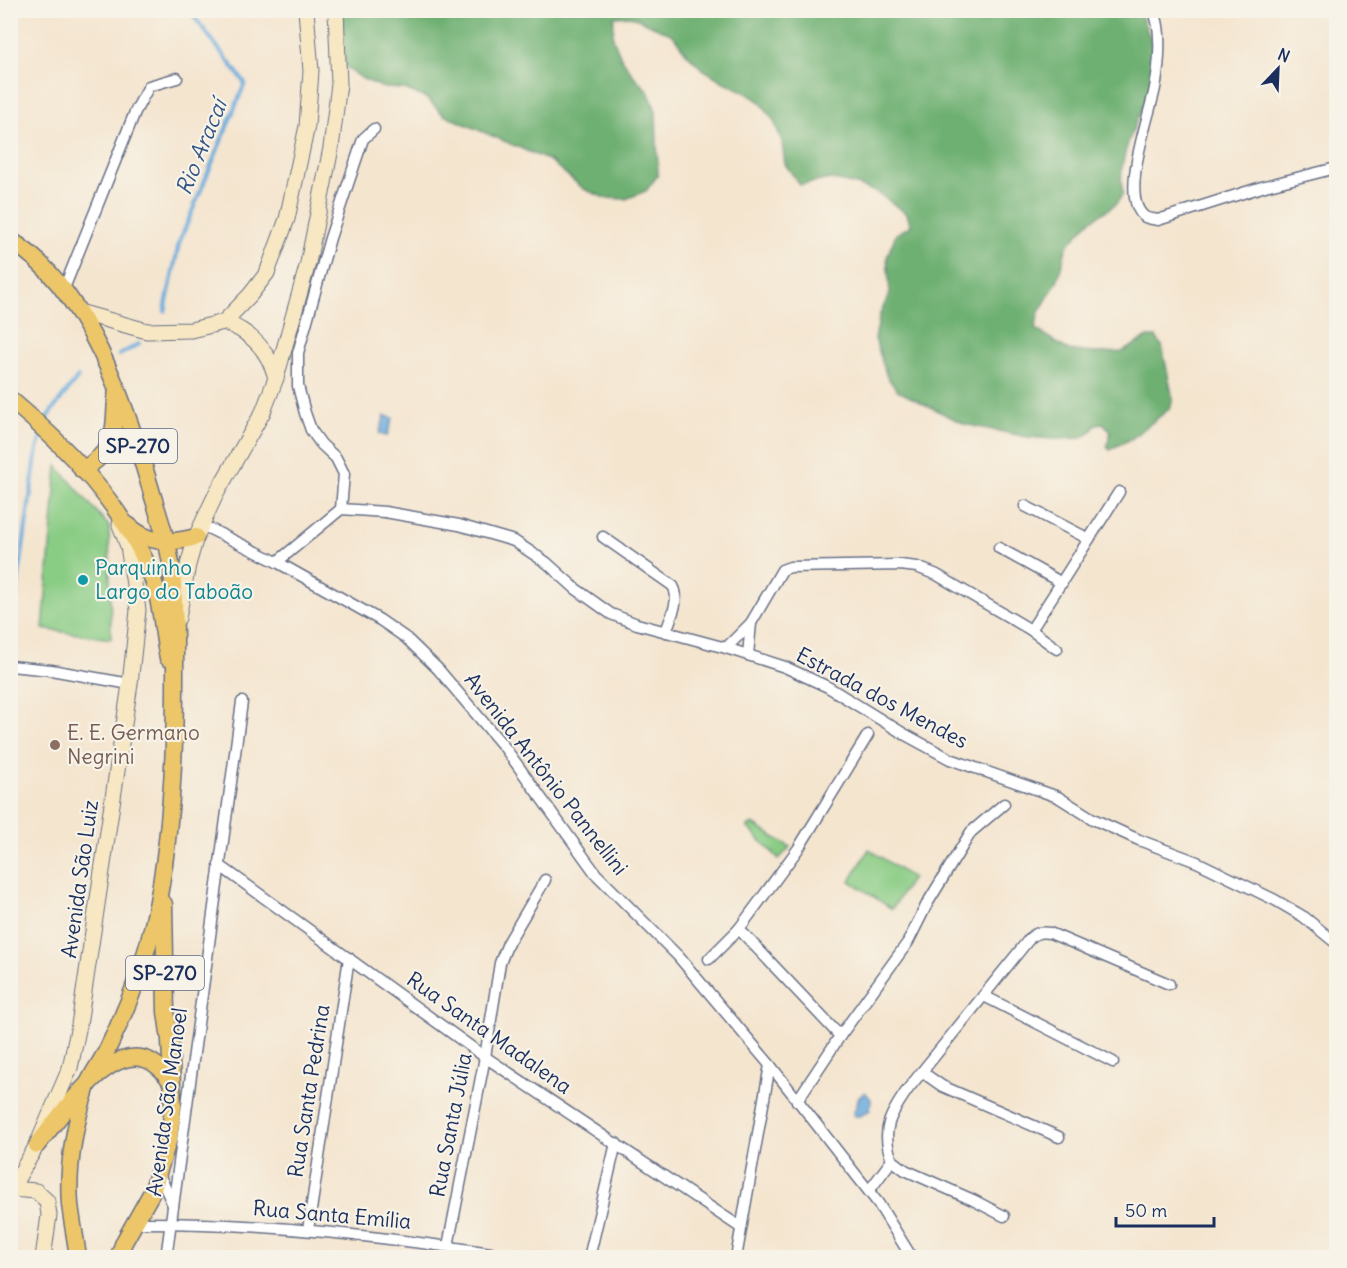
<svg xmlns="http://www.w3.org/2000/svg" width="1347" height="1268" font-family="Delius,sans-serif">
	<style>
		.green { fill: #89cc84; stroke: #527e71; stroke-width: 1.5 }
		.forest { fill: #6eb072; stroke: #447068; stroke-width: 1.5 }
		.water { fill: #67aadc; stroke: #416c9d; stroke-width: 1.5 }
		.lines { fill: none; stroke-linecap: round; stroke-linejoin: round }
		.stream { stroke: #67aadc; stroke-width: 4 }
		.street-casing { stroke: #676f86; stroke-width: 13 }
		.secondary-casing { stroke: #676f86; stroke-width: 17 }
		.primary-casing { stroke: #676f86; stroke-width: 19 }
		.street { stroke: #fff; stroke-width: 10 }
		.secondary { stroke: #f7e8c3; stroke-width: 15 }
		.primary { stroke: #ecc669; stroke-width: 16 }
		.culture-dot { fill: #0f9aa8; stroke: #f7f3e8; stroke-width: 2 }
		.education-dot { fill: #8d6e63; stroke: #f7f3e8; stroke-width: 2 }
		.labels { text-anchor: middle; stroke-width: 4.5; stroke-linejoin: round; paint-order: stroke }
		.shield { fill: #f7f3e8; stroke: #5d6a87; stroke-width: 1.5 }
		.shield-label { font-size: 20px; font-weight: bold; fill: #1b2f5e }
		.culture-label { font-size: 21px; fill: #0d838f; stroke: #f7f3e8; text-anchor: start }
		.street-label { font-size: 21px; fill: #1b2f5e; stroke: #f7f3e8 }
		.education-label { font-size: 21px; fill: #785e54; stroke: #f7f3e8; text-anchor: start }
		.water-label { font-size: 22px; font-style: italic; fill: #325484; stroke: #f7f3e8 }
	</style>
	<rect width="100%" height="100%" fill="#f7f3e8"/>
	<filter id="ink" filterUnits="userSpaceOnUse"><feTurbulence type="fractalNoise" baseFrequency=".0167" numOctaves="2"/><feDisplacementMap in="SourceGraphic" scale="12" xChannelSelector="R" yChannelSelector="G"/><feConvolveMatrix kernelMatrix="1 2 1 2 8 2 1 2 1" color-interpolation-filters="sRGB"/></filter>
	<filter id="wash" filterUnits="userSpaceOnUse"><feTurbulence type="fractalNoise" baseFrequency=".008" numOctaves="4" result="noise"/><feDisplacementMap in="SourceGraphic" scale="24" xChannelSelector="R" yChannelSelector="G"/><feGaussianBlur stdDeviation="1.35" result="paint"/><feColorMatrix in="noise" values="0 0 0 0 0 0 0 0 0 0 0 0 0 0 0 0 0 1.4 0 .05"/><feComposite in="paint" operator="in"/></filter>
	<g filter="url(#wash)">
		<rect width="100%" height="100%" fill="#f4e5cf"/>
		<g class="green">
			<path d="M57 466 109 526 111 639 43 629Z"/>
			<path d="M753 824 790 847 779 859 747 827Z"/>
			<path d="M869 849 912 878 892 909 850 881Z"/>
		</g>
		<path class="forest" d="M337 10 1139 11C1146 28 1157 49 1155 69 1155 75 1152 81 1150 87 1139 122 1115 156 1123 194L1116 204 1089 222 1067 246 1057 282 1039 312 1035 329 1068 350 1092 353 1122 352 1148 337H1156L1162 346 1173 400 1169 409 1131 439 1110 449 1107 446 1111 431 1103 423 1096 424 1090 433 1081 438 1054 439 1027 437 964 424 898 391 887 377 875 339 880 314 890 293 887 257 896 234 911 226 907 214 878 193 860 186 831 179 800 185 785 164 782 142 774 121 761 103 745 92 724 82 701 68 686 53 673 35 631 16 614 17 613 38 621 58 634 76 648 91 656 111 658 175 646 191 626 199 605 198 584 189 550 161 444 115 426 98 405 89 384 88 363 79 347 68 339 47Z"/>
		<g class="water">
			<path d="M385 416 393 418 387 436 379 434Z"/>
			<path d="M865 1092 871 1099 870 1110 860 1116H854L853 1113 857 1105 858 1098Z"/>
		</g>
		<g class="lines">
			<g class="stream">
				<path d="M165 311 179 243 245 83 189 10"/>
				<path d="M119 355 139 344"/>
				<path d="M45 425 48 416 78 377"/>
				<path d="M10 639 37 449 42 435"/>
			</g>
		</g>
	</g>
	<g filter="url(#ink)">
		<g class="lines">
			<g class="street-casing">
				<g id="street">
					<path d="M1153 10C1163 28 1159 67 1155 88 1150 115 1118 198 1145 217 1149 219 1153 219 1158 220L1265 186 1336 168"/>
					<path d="M63 291 135 112 149 86 177 78"/>
					<path d="M1025 506 1089 539"/>
					<path d="M341 509 344 474 336 458 321 444 311 430 305 413 298 386V353L330 238 363 139 374 129"/>
					<path d="M202 525 277 562 380 620 406 638 438 669 505 748 596 874 678 956 770 1065 878 1203 912 1258"/>
					<path d="M603 537 673 586C681 600 670 618 666 632"/>
					<path d="M999 548 1062 583"/>
					<path d="M277 562 341 509 385 512 459 525 514 541 547 563 576 589 611 614 637 624 726 648 785 667 828 687 904 734 950 759 1058 797 1093 819 1139 840 1197 862 1275 900 1304 917 1336 943"/>
					<path d="M1031 630 1119 492"/>
					<path d="M726 648 751 623 782 570 790 567 900 565 917 567 937 575 1031 630 1057 649"/>
					<path d="M748 655 751 623"/>
					<path d="M10 666 51 670 130 684"/>
					<path d="M219 865 485 1057 740 1227"/>
					<path d="M739 929 840 1036"/>
					<path d="M709 959 739 929 798 849 868 735"/>
					<path d="M984 996 1113 1062"/>
					<path d="M922 1072 942 1086 1059 1137"/>
					<path d="M797 1101 840 1036 908 942 927 904 971 832 1004 804"/>
					<path d="M892 1160C880 1130 891 1113 908 1089L1030 938C1037 932 1041 932 1050 933L1169 984"/>
					<path d="M159 1174 173 1205"/>
					<path d="M869 1191 892 1160 905 1170 973 1200 1004 1216"/>
					<path d="M134 1223C265 1222 396 1238 525 1258"/>
					<path d="M308 1230 349 958"/>
					<path d="M448 1246 485 1057 500 963 508 943 545 880"/>
					<path d="M166 1258 242 702"/>
					<path d="M589 1258 616 1143"/>
					<path d="M736 1258 770 1065"/>
				</g>
			</g>
			<g class="secondary-casing">
				<g id="secondary">
					<path d="M79 312 147 331 191 330 224 322 250 295 267 273 287 219 307 126 311 71 306 10"/>
					<path d="M224 322C251 332 268 349 276 378"/>
					<path d="M178 618 188 565 196 537 216 494 263 412 276 378 308 263 331 148 339 84 336 10"/>
					<path d="M12 1189 36 1191 47 1201 49 1215 43 1258"/>
					<path d="M10 1191 37 1145 70 1068 79 1025 130 684 138 610 128 546 120 525"/>
				</g>
			</g>
			<g class="primary-casing">
				<g id="primary">
					<path d="M10 240C88 287 127 408 151 490 159 518 170 546 172 574 176 610 175 647 175 683 175 762 171 843 154 921 144 965 128 1007 108 1048 102 1061 92 1073 87 1086 75 1122 67 1166 70 1204 72 1222 76 1240 78 1258"/>
					<path d="M10 399C65 445 127 509 152 577 162 603 162 631 168 658"/>
					<path d="M82 470C122 446 112 430 117 389"/>
					<path d="M128 525C148 544 170 544 196 537"/>
					<path d="M37 1145C66 1111 126 1012 171 1082"/>
					<path d="M118 1258 124 1242 152 1192 169 1138 173 1106 170 1040 166 1012 164 904"/>
				</g>
			</g>
			<use href="#street" class="street"/>
			<use href="#secondary" class="secondary"/>
			<use href="#primary" class="primary"/>
		</g>
	</g>
	<circle class="culture-dot" cx="83" cy="580" r="6"/>
	<circle class="education-dot" cx="55" cy="745" r="6"/>
	<g class="labels">
		<g class="shield">
			<rect x="99" y="429" width="78" height="34" rx="4.5"/>
			<rect x="126" y="956" width="78" height="34" rx="4.5"/>
		</g>
		<g class="shield-label">
			<text x="138" y="453">SP-270</text>
			<text x="165" y="980">SP-270</text>
		</g>
		<g class="culture-label">
			<text x="95" y="575">Parquinho<tspan x="95" dy="24">Largo do Taboão</tspan></text>
		</g>
		<g class="street-label">
			<text transform="translate(882 698) rotate(28)" y="7">Estrada dos Mendes</text>
			<text transform="translate(546 774) rotate(52)" y="7">Avenida Antônio Pannellini</text>
			<text transform="translate(80 879) rotate(-82)" y="7">Avenida São Luiz</text>
			<text transform="translate(489 1033) rotate(35)" y="7">Rua Santa Madalena</text>
			<text transform="translate(309 1091) rotate(-81)" y="7">Rua Santa Pedrina</text>
			<text transform="translate(167 1102) rotate(-82)" y="7">Avenida São Manoel</text>
			<text transform="translate(451 1125) rotate(-79)" y="7">Rua Santa Júlia</text>
			<text transform="translate(332 1215) rotate(5)" y="7">Rua Santa Emília</text>
		</g>
		<g class="education-label">
			<text x="67" y="740">E. E. Germano<tspan x="67" dy="24">Negrini</tspan></text>
		</g>
		<g class="water-label">
			<text transform="translate(201 147) rotate(-68)" y="8">Rio Aracaí</text>
		</g>
	</g>
	<rect width="1347" height="1268" fill="none" stroke="#f7f3e8" stroke-width="36"/>
	<g transform="translate(1278 69) rotate(23)" stroke="#f7f3e8" stroke-width="4.5" paint-order="stroke">
	<path d="M0-4.5L10 22L0 15L-10 22Z" fill="#1b2f5e"/>
	<text y="-9" font-size="16" font-weight="bold" text-anchor="middle" fill="#1b2f5e">N</text>
	</g>
	<path d="M1116 1217v9h98v-9" fill="none" stroke="#1b2f5e" stroke-width="3"/>
	<text x="1125" y="1217" font-size="18" fill="#1b2f5e" stroke="#f7f3e8" stroke-width="4.5" paint-order="stroke">50 m</text>
</svg>
